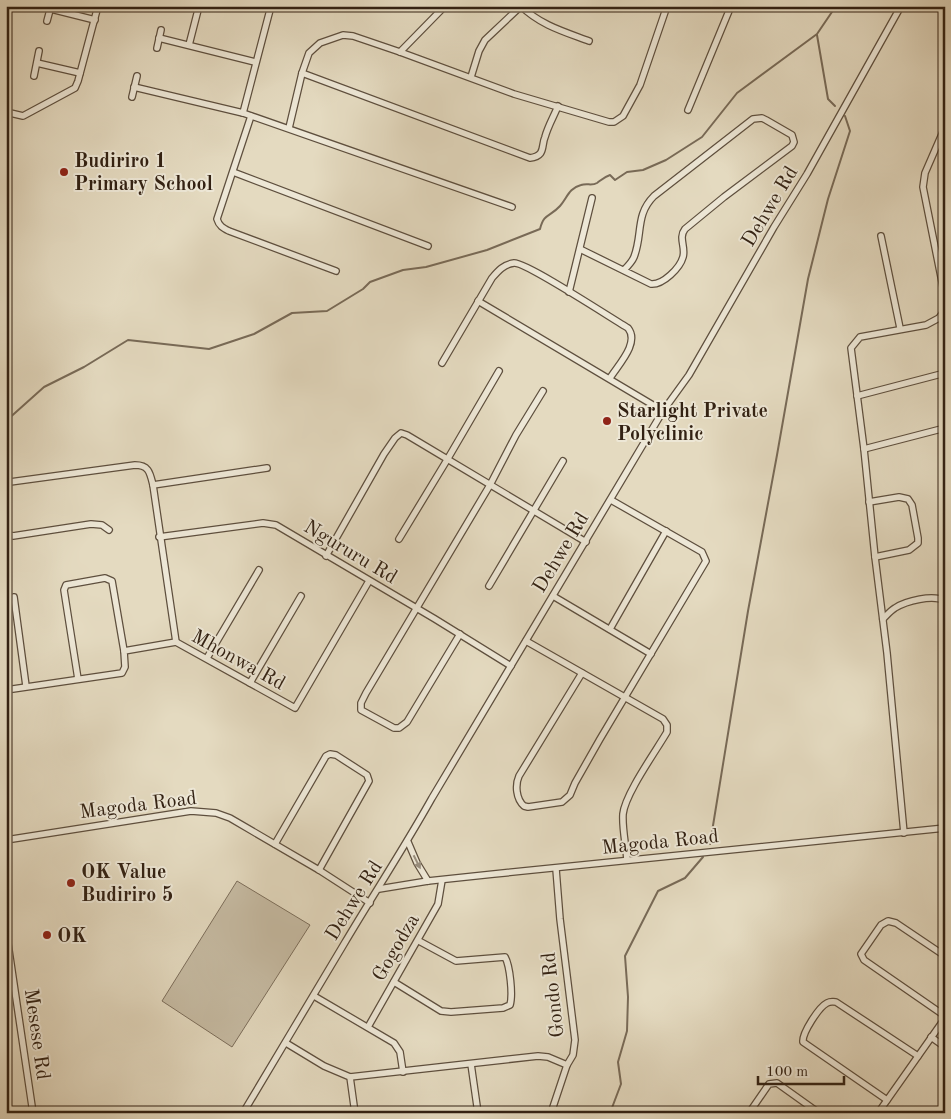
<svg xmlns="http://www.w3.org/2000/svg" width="951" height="1119" font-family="'Old Standard TT',serif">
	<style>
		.park { fill: #c6bba3; stroke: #7c6e5b }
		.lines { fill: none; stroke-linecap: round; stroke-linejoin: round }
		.stream { stroke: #786a57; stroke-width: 2 }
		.minor-casing { stroke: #5e4f3e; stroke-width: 8 }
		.minor { stroke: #ede7d6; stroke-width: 5.5 }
		.oneway { fill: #998e7e }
		.poi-dot { fill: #8f2418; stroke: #ede7d6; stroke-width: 2 }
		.labels { text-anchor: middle; stroke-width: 4; stroke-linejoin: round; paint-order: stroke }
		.poi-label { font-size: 20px; font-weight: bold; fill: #322113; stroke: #ede7d6; text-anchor: start }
		.street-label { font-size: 20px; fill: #322113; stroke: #ede7d6 }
	</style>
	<rect width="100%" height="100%" fill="#e4dac0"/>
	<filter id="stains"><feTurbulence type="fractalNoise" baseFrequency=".004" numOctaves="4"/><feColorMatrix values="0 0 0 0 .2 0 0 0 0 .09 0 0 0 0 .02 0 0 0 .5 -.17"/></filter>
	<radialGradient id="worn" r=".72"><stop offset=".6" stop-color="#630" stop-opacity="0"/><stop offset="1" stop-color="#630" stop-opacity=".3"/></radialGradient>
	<path class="park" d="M237 881 310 925 232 1047 162 1001Z"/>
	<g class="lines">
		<g class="stream">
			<path d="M817 35 828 99 835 106"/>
			<path d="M6 421 44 387 84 367 128 340 209 349 254 334 292 313 327 311 363 289 370 282 403 270 426 267 487 250 540 229C544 213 550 217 560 206 567 198 569 188 581 185 587 183 592 186 597 183 601 180 604 177 610 175L615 180 627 172 643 170 666 160 702 137 737 93 817 34 836 6"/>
			<path d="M710 844 748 611 777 455 808 279 828 199 850 131 845 116"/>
			<path d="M610 1113 621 1084 618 1062 627 1031 628 997 625 956 658 891 685 878 703 857"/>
		</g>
		<g class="minor-casing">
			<g id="minor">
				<path d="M521 6C540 25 565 32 589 41"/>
				<path d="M51 9 95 20"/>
				<path d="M47 21 51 6"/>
				<path d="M159 38 255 62"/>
				<path d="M189 45 199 6"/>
				<path d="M157 48 161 30"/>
				<path d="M400 52 445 6"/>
				<path d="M37 63 80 73"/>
				<path d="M302 73 530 158C546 156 541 146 545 137 548 126 554 116 558 106"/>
				<path d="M34 76 39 51"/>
				<path d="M471 77 479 51 485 40 521 6"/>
				<path d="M134 87 243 113 512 207"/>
				<path d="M132 97 137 76"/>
				<path d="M688 110 731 6"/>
				<path d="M6 112 23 116 75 88 78 81 98 6"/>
				<path d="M243 113 271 6"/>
				<path d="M251 116 217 219C219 226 223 228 229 231L336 271"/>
				<path d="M945 127 925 173 923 187 945 297"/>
				<path d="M289 128 302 73 309 53 320 43 343 35 353 36 400 52 514 94 609 122H614L623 116 640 85 667 6"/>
				<path d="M233 172 428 246"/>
				<path d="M881 236 900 328"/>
				<path d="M580 249 651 284C663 285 680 268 683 257 686 247 678 238 685 229L724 197 792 146 794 142 792 135 766 120 762 118 753 119 654 196C635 215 643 234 634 257 632 262 628 266 624 270"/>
				<path d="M569 292 592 198"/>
				<path d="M478 301 663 411"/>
				<path d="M442 363 492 278C498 271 504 264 514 263 526 262 611 318 628 328 640 343 618 365 610 378"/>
				<path d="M857 396 945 373"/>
				<path d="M864 449 945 428"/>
				<path d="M6 485 10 482 135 465C149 465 150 473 153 485L176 642"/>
				<path d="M153 485 267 468"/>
				<path d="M869 502 899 497 908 499 912 505 918 538V543L909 550 875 557"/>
				<path d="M6 534 13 536 91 524 102 525 109 530"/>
				<path d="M159 537 263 523 276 525 435 619 511 666"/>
				<path d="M399 539 447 460 499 371"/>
				<path d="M326 556 384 454 395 438 401 433 407 435 586 542"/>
				<path d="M489 586 563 461"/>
				<path d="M553 596 651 654"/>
				<path d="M14 597 26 686"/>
				<path d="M883 619C887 615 890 611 895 608 906 601 933 594 945 601"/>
				<path d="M610 629 666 531"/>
				<path d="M460 634 407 722 399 728H394L361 710V703L366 693 490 485 516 435 543 391"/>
				<path d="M526 641 663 719 667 725V732C656 751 625 794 623 814 622 828 626 845 627 860"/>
				<path d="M207 658 259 570"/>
				<path d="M582 673 519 776C515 785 516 799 524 806L528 807 562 802 570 795 575 783 600 739 706 561 702 552 611 500"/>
				<path d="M78 679 64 590 66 585 105 578 112 581 124 651"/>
				<path d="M250 683 301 596"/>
				<path d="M6 690 122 673 125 667 124 651 176 642 295 708 369 581"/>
				<path d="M904 833 887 653 875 557 864 449 851 348 860 337 926 325 939 318 945 310"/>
				<path d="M6 840 191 811 216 813 230 818 319 870 370 903"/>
				<path d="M408 842 417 863 428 881"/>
				<path d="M275 844 326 756 330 754 336 755 367 775 369 781 319 870"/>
				<path d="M379 889 428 881 494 874 945 828"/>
				<path d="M6 930 33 1113"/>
				<path d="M945 956 896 923 888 921 881 925 861 954 864 960 945 1016"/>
				<path d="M394 982 441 1011 451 1012 503 1008 510 1005C513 995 510 966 505 957L456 961 419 941"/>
				<path d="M314 996 394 1043 400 1052 403 1072"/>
				<path d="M368 1027 438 904 442 880"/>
				<path d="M931 1037 945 1047"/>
				<path d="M286 1043 324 1066 350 1077 355 1113"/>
				<path d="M471 1064 478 1113"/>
				<path d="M350 1077 538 1056 548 1057 567 1065"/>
				<path d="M887 1100 803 1042C802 1033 819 1007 827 1003 831 1001 832 1002 836 1002L918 1056"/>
				<path d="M243 1113C277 1057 310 1000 344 944 373 895 404 848 432 798L663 411 689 375 774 227 807 174 901 6"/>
				<path d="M551 1113 567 1065 573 1055 575 1040 560 919 556 869"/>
				<path d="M749 1113 769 1084 777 1083 819 1113"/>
				<path d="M878 1113 945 1018"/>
			</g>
		</g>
		<use href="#minor" class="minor"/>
	</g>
	<defs><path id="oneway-solid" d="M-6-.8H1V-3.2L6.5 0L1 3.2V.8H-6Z" transform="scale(1.25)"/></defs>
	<use class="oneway" href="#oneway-solid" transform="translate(417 862) rotate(63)"/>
	<g class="poi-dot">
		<circle cx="64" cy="172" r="5"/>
		<circle cx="607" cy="421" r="5"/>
		<circle cx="71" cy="883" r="5"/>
		<circle cx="47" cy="935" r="5"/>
	</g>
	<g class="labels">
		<g class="poi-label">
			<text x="74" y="167">Budiriro 1<tspan x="74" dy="23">Primary School</tspan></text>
			<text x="617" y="417">Starlight Private<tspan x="617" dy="23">Polyclinic</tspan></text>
			<text x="81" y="878">OK Value<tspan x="81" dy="23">Budiriro 5</tspan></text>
			<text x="57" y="942">OK</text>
		</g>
		<g class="street-label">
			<text transform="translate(769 206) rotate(-59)" y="7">Dehwe Rd</text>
			<text transform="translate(351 551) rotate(31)" y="7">Ngururu Rd</text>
			<text transform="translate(560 552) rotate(-59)" y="7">Dehwe Rd</text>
			<text transform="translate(239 659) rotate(29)" y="7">Mhonwa Rd</text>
			<text transform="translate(138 804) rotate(-7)" y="7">Magoda Road</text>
			<text transform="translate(660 841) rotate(-6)" y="7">Magoda Road</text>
			<text transform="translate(353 900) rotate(-58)" y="7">Dehwe Rd</text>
			<text transform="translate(395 947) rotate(-60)" y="7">Gogodza</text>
			<text transform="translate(552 995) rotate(-96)" y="7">Gondo Rd</text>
			<text transform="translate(38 1034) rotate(82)" y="7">Mesese Rd</text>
		</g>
	</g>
	<rect width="951" height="1119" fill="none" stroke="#e4dac0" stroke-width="25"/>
	<rect x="8" y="8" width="936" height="1104" fill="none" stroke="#322113" stroke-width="2.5"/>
	<rect x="12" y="12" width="926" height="1094" fill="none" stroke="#322113"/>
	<path d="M758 1076v8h86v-8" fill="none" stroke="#322113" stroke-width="2.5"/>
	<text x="766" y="1076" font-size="15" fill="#322113" stroke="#ede7d6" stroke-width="4" paint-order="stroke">100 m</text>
	<rect width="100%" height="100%" filter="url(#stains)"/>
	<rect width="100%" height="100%" fill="url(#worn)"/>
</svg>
